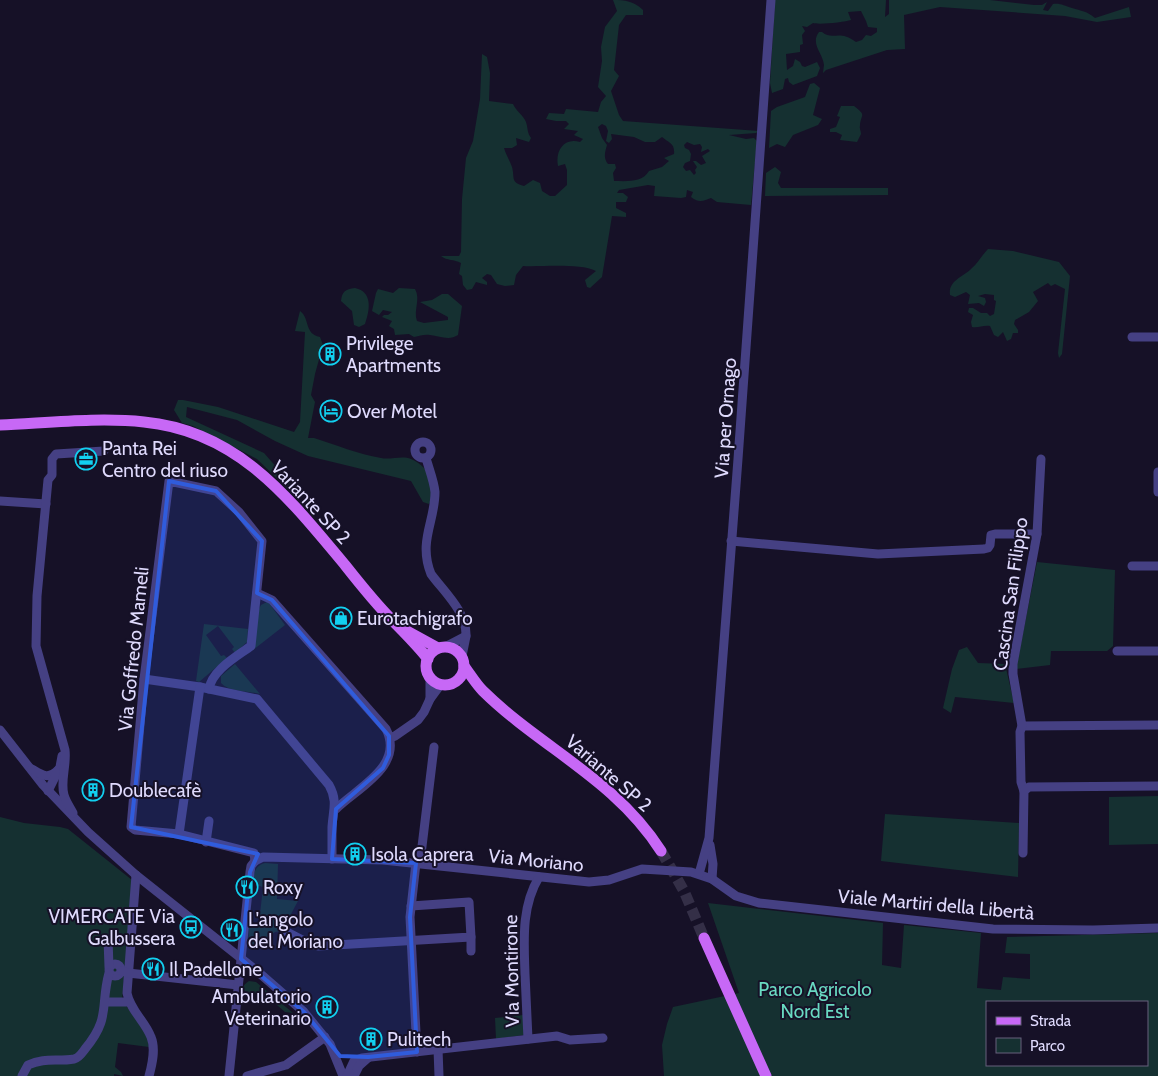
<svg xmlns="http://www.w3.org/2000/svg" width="1158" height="1076" font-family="Cabin,sans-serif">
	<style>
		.green { fill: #153031; fill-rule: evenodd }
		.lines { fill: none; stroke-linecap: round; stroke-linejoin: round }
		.major-tunnel { stroke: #342f47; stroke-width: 11; stroke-dasharray: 11 5.5; stroke-linecap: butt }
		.minor { stroke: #454083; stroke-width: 9 }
		.major { stroke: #c768f6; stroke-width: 11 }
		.marked { fill: #305cdc; fill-opacity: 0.2; stroke: #305cdc; stroke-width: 4; stroke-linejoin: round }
		.labels { text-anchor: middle; stroke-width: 4; stroke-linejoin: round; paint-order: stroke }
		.poi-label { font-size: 19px; fill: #dfdafd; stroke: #161127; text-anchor: start }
		.street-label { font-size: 19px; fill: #dfdafd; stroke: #161127 }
		.park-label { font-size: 19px; fill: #69d9c2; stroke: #161127 }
	</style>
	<rect width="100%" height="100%" fill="#161127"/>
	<g class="green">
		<path d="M613 0C625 0 634 1 643 10V15H626L619 25 614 70 619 76 611 91 619 115 623 121 759 131 756 133 729 135 746 139 754 138 757 141 751 205 717 202 711 198C704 201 698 203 691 197L693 192 687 190 686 197 681 198 654 196 655 186 648 185 619 190 617 193H623L628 197 626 202H616V208L626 213V217L612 216 602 277 590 288 587 287 585 280 596 271C580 263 542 267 523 266L516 275 514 285 505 286 497 284 491 275 487 274 482 278 487 282V285L476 282 472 289 467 290 463 285 462 276 459 274 461 263C454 259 447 261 441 256H459L461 252 462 199 466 158 473 141 480 99 482 54 487 57 490 73 489 101 513 104C516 111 523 115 526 122 528 128 527 133 531 138L529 142 516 138 517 145 512 148H504C506 155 510 161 512 167 515 178 510 182 524 186L533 180 540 183 542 191 550 196H555L567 185V170L565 164 558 166C555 151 564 137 580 142L583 139 574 135 578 131 564 129 569 124 566 121H556L546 119 549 113 564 114 566 109 598 112 601 102 606 96 598 87 602 61 601 47 605 27 617 11ZM602 124 606 126 608 131 606 141 609 143 612 139 611 134 634 137 645 142H655L662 137C669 143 675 143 674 154L664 158 669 161 662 167 649 171C642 183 626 181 614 181L613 173 616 168 615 164H608C603 158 605 152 607 145L602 138 598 127ZM687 142 694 145 700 144 702 147 701 152 708 149 710 151 702 156 706 163 701 165 696 161H693L697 167 695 170 696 173 694 175 690 170 686 171 683 167 685 163 690 161 691 154 689 150 685 148 684 145Z"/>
		<path d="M775 0H886L885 17 889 14V0H990L1034 5H1042L1047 2 1043 10 1048 11 1053 4C1061 3 1064 6 1072 8 1081 11 1087 11 1095 18L1129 7 1131 17 1097 22 1065 16 940 7 904 15 905 49 887 50 826 70 823 73C823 73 824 65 824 65 823 53 810 44 819 32H822C833 41 839 29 856 42L862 40 866 35 871 36 877 32V28L868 27 866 21 861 11 848 12 851 20C845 22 819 25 813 23L807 27 802 26 805 31 802 35 803 44 800 45V52L786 54 787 70 793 66 795 59 800 62 802 66 805 67 817 62 820 68 817 76 793 85 789 82 788 78 785 79 783 89 772 93 770 83Z"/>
		<path d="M814 83 820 88 813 115 822 119 818 125 793 135 785 147 777 144 769 148 771 111 777 107 805 97 810 84Z"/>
		<path d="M841 106H854C867 116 861 114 860 125 859 128 861 131 861 134L857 142 840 140 842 135 836 132H830V129L836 127 840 117 837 116Z"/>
		<path d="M775 167 781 172 778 183 781 188H888V195L765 196 766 173Z"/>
		<path d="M988 249 1013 251 1059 262 1070 276 1062 354 1059 358 1058 353 1065 289 1055 284 1051 286 1048 283 1033 292 1038 301 1029 312 1015 320 1014 324 1018 330V333H1013L1011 339 1007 341 1003 332 998 337 994 335 990 326C983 325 979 328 972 327L971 322 973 315 968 312 969 308H973L981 313H987L990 316 994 314 996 301 994 300V295L985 294 978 296 985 298 986 302 984 306 979 303 968 304 970 295 966 292 955 297 950 295C948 280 964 277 972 268 978 263 982 255 988 249Z"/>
		<path d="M355 288C373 292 370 310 365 324L359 327 354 325 352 311 341 301C342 292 345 289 355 288Z"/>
		<path d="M399 288 415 289C421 300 413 310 417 321L424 323 448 320V317L420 302 432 300 442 294H448L462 306 458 335C449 341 440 336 430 335 424 334 420 336 414 337L409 334 395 335 394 329 389 326 392 321 382 317 384 315H388L392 312 383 310 379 315 372 311 376 293 378 289 393 293Z"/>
		<path d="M300 311C310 318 304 334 320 337L323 345 315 374 311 395 315 402 308 438H314C336 445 358 454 381 458 391 460 402 455 411 459 418 462 426 468 428 474 431 482 434 498 429 504L423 502 411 481 308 456 275 441 237 420 187 407 186 417 264 453 299 493 296 497 257 459 193 426 182 423 174 410 178 400H183L218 407 294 432 300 422 305 332 295 331Z"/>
		<path d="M1037 562 1115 570 1113 646 1107 651H1051L1050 665 1016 669Z"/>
		<path d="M267 602 269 603 285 625 253 650 259 609 261 605Z"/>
		<path d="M204 624 248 629 247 642 235 653 232 649 234 647 218 626 206 635 221 656 224 655 227 658 199 682 196 681Z"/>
		<path d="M967 647 978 663 1005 664 1014 703 955 697 951 713 943 708 952 669 959 650Z"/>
		<path d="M235 664 260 694C249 691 229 692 221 683V676Z"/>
		<path d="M1158 796V844L1109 845V797Z"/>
		<path d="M885 814 1019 823 1018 877 881 861Z"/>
		<path d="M0 817 24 823 60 827 68 829 132 880 133 885 122 1000 147 1035 149 1047 118 1043 115 1067 121 1072 123 1076 114 1074V1076H0Z"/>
		<path d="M265 863 278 864 277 899 298 901 282 931 275 932 256 947 248 943 249 923H259L263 887 252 884C254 874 254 866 265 863Z"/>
		<path d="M708 903 883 923 882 965 901 968 904 925 981 933 977 988 1001 990 1003 977 1030 979V954L1005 953 1007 937 1158 933V1076H664L662 1045 667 1024 673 1007 739 993ZM987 1002H1147V1065H987Z"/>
		<path d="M249 981 256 982 293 1013 285 1012 262 992 246 995 241 1002C240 994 241 986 249 981Z"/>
		<path d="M523 1015 524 1035 496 1039 495 1018Z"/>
	</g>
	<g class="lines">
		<path class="major-tunnel" d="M661 851 684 891 704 938"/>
		<g class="minor">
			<path d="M1132 337H1158"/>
			<circle cx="423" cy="450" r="8"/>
			<path d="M426 458C429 469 434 481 435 492 435 522 418 541 431 574 444 592 467 612 466 636"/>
			<path d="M1158 472V492"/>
			<path d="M0 501 46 504"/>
			<path d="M731 541 878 554 984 549 988 548 990 545 991 535 995 534H1037"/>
			<path d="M1132 566H1158"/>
			<path d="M257 593 272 600 386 729C405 766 357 788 336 809"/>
			<path d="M445 647 466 636 462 656"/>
			<path d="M1117 651H1158"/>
			<path d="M144 679 200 687 257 699 329 785C338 801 333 810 332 827 332 838 332 849 332 859"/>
			<path d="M209 689C212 670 236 657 251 646L262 541 239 512 216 491 169 481 144 679 131 827 135 830 179 834 254 853 255 861"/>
			<path d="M430 699V677"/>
			<path d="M1022 726 1158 725"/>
			<path d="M0 730 43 785 88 832 136 875 257 971 304 1012 330 1044 343 1076"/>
			<path d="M390 738 395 736 418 720 424 712 430 699 441 684"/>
			<path d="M32 769C42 775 48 780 58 770"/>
			<path d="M48 791 60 767 62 756"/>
			<path d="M1024 791 1021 782 1020 732 1022 726 1013 674V664L1037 534 1041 459"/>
			<path d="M73 813C70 807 66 802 64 795 60 781 67 765 65 750L36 646 37 596 48 480 52 475V459L56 454 104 451"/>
			<path d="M179 834 200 687"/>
			<path d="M206 842 209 821"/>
			<path d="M710 845 713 864 712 879"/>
			<path d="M1023 853 1024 791 1029 787 1158 786"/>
			<path d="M255 861 263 857 383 860 589 882 609 880 642 869 691 872 712 879 736 896 759 903 993 929 1093 930 1158 928"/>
			<path d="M416 863 410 917 417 1052"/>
			<path d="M420 863 434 747"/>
			<path d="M699 874 709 838 738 459 771 0"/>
			<path d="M136 875 127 993C130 1010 145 1021 151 1037 156 1049 152 1065 149 1076"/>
			<path d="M283 930 310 944 318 946 471 937 469 902 411 906"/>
			<path d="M471 937V951"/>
			<circle cx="115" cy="970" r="6"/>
			<path d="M109 967 108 939 131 941"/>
			<path d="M122 971 128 973 238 985"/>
			<path d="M106 1002H129"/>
			<path d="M528 1039C527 1018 526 996 525 974 524 941 521 907 539 877"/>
			<path d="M438 1049 439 1076"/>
			<path d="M22 1076 28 1065C45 1057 57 1062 74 1059 79 1058 82 1053 85 1049 111 1018 100 1006 109 973"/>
			<path d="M229 1076 250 872 251 866 255 861"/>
			<path d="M247 1076 286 1065 325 1037"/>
			<path d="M347 1076 354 1061 362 1058 557 1036 570 1040 603 1038"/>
			<path d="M354 1076 359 1066 368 1058"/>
		</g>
		<g class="major">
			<path d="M0 425C46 423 99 417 144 422 238 431 289 498 345 565 360 584 375 603 392 620 404 632 417 645 428 659"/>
			<path d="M407 631 438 648"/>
			<circle cx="445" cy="666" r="19"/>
			<path d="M464 666C470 674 476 684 483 691 541 748 615 779 661 851"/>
			<path d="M704 938 766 1076"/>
		</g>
	</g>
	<path class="marked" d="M169 481 216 491 262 541 257 593 272 600 389 736V755L383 768 336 809 332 859 416 863 410 917 417 1052 368 1057 340 1056 304 1012 241 959 250 872 258 854 131 827Z"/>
	<defs>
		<g id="building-ring" transform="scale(1.125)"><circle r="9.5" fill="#161127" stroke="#12d0f0" stroke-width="1.5"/><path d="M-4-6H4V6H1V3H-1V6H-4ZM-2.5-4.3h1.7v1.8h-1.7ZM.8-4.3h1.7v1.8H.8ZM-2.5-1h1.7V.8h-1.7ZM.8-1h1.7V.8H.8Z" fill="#12d0f0"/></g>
		<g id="hotel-ring" transform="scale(1.125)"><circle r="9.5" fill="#161127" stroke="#12d0f0" stroke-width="1.5"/><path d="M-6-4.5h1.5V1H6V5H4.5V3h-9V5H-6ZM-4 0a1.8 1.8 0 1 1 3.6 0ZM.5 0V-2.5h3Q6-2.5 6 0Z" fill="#12d0f0"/></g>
		<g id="office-ring" transform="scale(1.125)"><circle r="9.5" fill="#161127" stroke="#12d0f0" stroke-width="1.5"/><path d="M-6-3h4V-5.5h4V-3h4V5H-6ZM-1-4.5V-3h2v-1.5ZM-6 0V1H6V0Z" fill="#12d0f0"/></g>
		<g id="shop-ring" transform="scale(1.125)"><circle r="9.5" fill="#161127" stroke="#12d0f0" stroke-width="1.5"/><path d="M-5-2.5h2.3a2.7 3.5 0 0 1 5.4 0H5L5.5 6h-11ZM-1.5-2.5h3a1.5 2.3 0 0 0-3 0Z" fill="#12d0f0"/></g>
		<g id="restaurant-ring" transform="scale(1.125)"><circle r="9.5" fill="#161127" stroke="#12d0f0" stroke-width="1.5"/><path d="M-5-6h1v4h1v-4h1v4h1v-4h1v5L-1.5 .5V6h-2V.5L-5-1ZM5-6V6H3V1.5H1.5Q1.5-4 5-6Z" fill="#12d0f0"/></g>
		<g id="bus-ring" transform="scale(1.125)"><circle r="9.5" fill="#161127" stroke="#12d0f0" stroke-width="1.5"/><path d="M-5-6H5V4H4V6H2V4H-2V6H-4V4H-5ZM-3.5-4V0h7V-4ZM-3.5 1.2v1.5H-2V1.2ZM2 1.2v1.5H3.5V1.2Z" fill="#12d0f0"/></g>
	</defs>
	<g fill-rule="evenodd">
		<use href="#building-ring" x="330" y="354"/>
		<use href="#hotel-ring" x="331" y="411"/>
		<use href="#office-ring" x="86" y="459"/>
		<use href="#shop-ring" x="341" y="618"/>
		<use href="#building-ring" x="93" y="790"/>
		<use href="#building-ring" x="355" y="854"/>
		<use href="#restaurant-ring" x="247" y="887"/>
		<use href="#bus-ring" x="191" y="927"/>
		<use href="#restaurant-ring" x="232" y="930"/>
		<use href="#restaurant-ring" x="153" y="969"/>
		<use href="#building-ring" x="327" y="1007"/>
		<use href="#building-ring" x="371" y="1039"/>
	</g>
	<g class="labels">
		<g class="poi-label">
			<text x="346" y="350">Privilege<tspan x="346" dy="22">Apartments</tspan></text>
			<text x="347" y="418">Over Motel</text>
			<text x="102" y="455">Panta Rei<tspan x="102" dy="22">Centro del riuso</tspan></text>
			<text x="357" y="625">Eurotachigrafo</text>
			<text x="109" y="797">Doublecafè</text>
			<text x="371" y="861">Isola Caprera</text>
			<text x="263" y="894">Roxy</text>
			<text x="175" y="923" text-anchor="end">VIMERCATE Via<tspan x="175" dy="22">Galbussera</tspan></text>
			<text x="248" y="926">L'angolo<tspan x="248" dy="22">del Moriano</tspan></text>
			<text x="169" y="976">Il Padellone</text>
			<text x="311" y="1003" text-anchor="end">Ambulatorio<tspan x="311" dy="22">Veterinario</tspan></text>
			<text x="387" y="1046">Pulitech</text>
		</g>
		<g class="street-label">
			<text transform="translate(725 418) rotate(-86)" y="7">Via per Ornago</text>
			<text transform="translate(311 502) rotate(47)" y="7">Variante SP 2</text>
			<text transform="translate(1010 594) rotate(-82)" y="7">Cascina San Filippo</text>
			<text transform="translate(133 649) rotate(-84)" y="7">Via Goffredo Mameli</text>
			<text transform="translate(609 773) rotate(41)" y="7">Variante SP 2</text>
			<text transform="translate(536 860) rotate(6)" y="7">Via Moriano</text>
			<text transform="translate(936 904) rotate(5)" y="7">Viale Martiri della Libertà</text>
			<text transform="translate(511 971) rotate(-91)" y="7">Via Montirone</text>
		</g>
		<g class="park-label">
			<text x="815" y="996">Parco Agricolo<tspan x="815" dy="22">Nord Est</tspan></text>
		</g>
	</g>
	<rect x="986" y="1001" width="162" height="65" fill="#161127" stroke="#66617d"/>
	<rect x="996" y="1017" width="25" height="8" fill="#c768f6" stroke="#66617d"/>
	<text x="1030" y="1026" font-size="15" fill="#dfdafd">Strada</text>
	<rect x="996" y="1038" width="25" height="15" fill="#153031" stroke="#66617d"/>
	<text x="1030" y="1051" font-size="15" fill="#dfdafd">Parco</text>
</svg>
